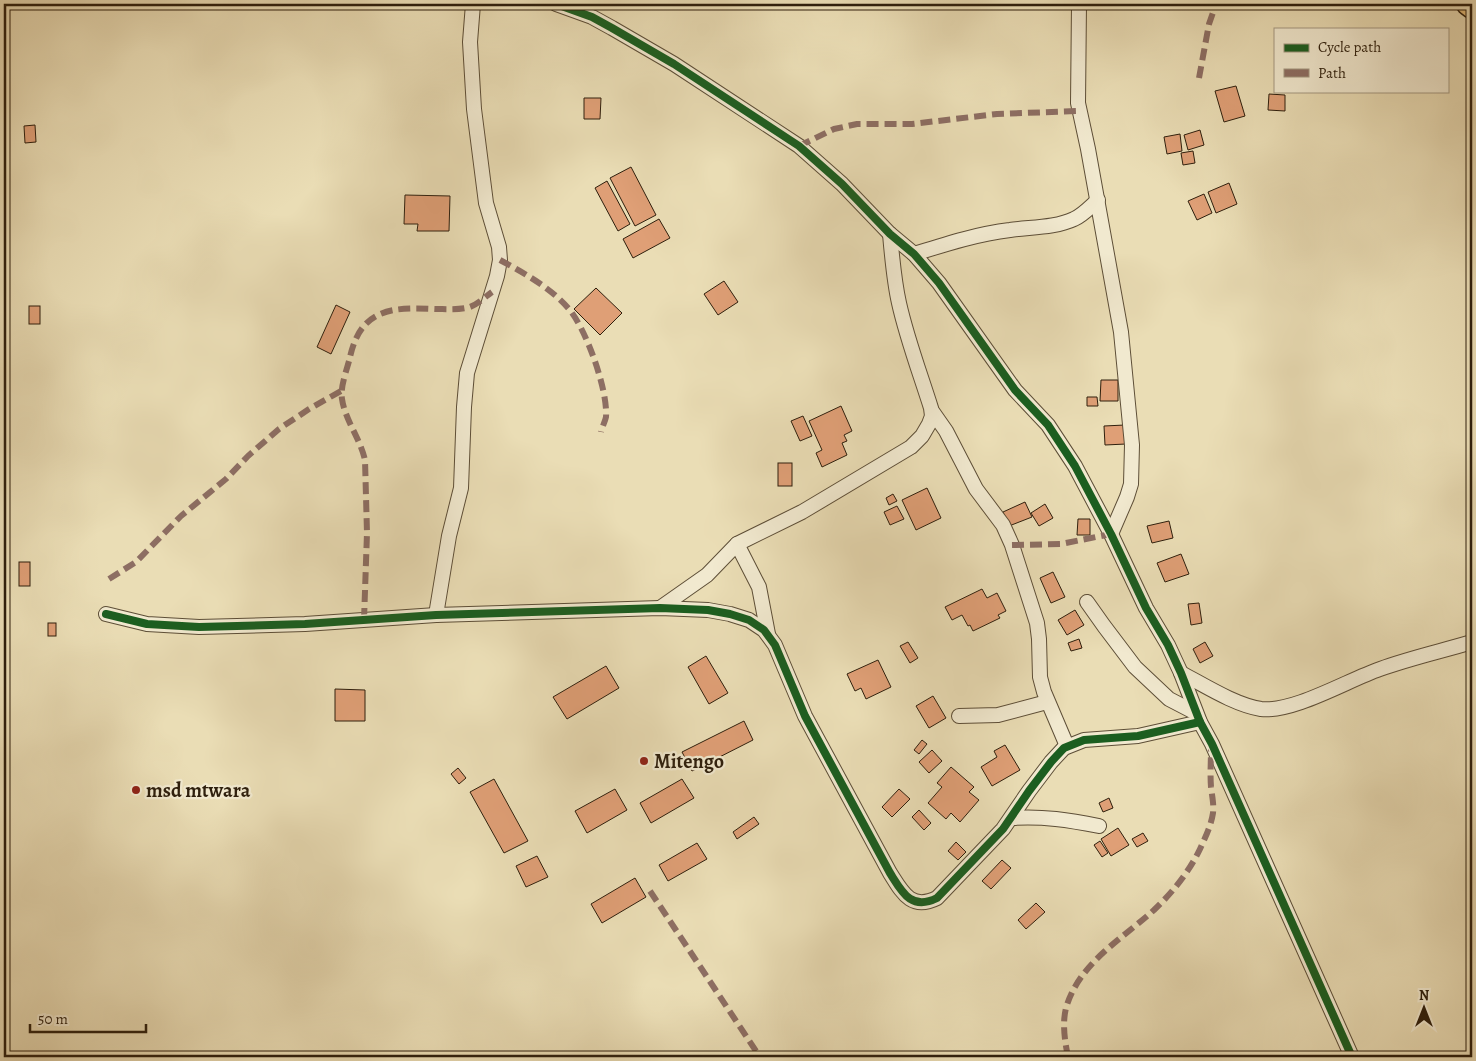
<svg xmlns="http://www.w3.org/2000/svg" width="1476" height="1061" font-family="Alegreya,serif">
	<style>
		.building { fill: #df9f76; stroke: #2e1f0d }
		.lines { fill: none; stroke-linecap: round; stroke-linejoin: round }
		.minor-casing { stroke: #5d4e37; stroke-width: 16 }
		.trunk-casing { stroke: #2e1f0d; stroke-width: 25 }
		.minor { stroke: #f1e9cf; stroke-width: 14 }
		.trunk { stroke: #e5be7a; stroke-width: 22 }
		.quiet { stroke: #8d6e63; stroke-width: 6; stroke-dasharray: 12 6; stroke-linecap: butt }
		.cycleway-casing { stroke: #f1e9cf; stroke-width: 11 }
		.cycleway { stroke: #1b5e20; stroke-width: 8 }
		.poi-dot { fill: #8f2418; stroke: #f1e9cf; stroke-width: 2 }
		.labels { text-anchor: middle; stroke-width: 4.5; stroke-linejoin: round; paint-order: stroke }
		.poi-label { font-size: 20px; font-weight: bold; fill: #2e1f0d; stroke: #f1e9cf; text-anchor: start }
	</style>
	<rect width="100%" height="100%" fill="#eaddb5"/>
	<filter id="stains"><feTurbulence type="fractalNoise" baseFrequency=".004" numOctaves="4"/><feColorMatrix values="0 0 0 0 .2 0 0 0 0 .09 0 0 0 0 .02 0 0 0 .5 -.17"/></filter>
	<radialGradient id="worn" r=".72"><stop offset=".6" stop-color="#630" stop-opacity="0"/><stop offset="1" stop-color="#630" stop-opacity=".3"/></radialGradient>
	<g class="building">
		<path d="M1236 86 1245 116 1224 122 1215 91Z"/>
		<path d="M1269 94 1285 95V111L1268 110Z"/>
		<path d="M584 98H601L600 119H584Z"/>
		<path d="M35 125 36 142 25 143 24 126Z"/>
		<path d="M1200 130 1204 145 1188 150 1184 135Z"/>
		<path d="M1180 134 1182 151 1167 154 1164 137Z"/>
		<path d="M1193 151 1195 163 1183 165 1181 153Z"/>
		<path d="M631 167 656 215 635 226 610 178Z"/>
		<path d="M607 181 630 224 618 231 595 188Z"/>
		<path d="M1229 183 1237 204 1216 213 1208 192Z"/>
		<path d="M1204 194 1212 213 1197 220 1188 201Z"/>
		<path d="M405 195 450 196 449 231H417L418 224H404Z"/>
		<path d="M659 219 670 238 633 258 623 239Z"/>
		<path d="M724 281 738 302 718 315 704 294Z"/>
		<path d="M596 288 622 313 600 335 574 309Z"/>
		<path d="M336 305 350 312 331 354 317 347Z"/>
		<rect x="29" y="306" width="11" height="18"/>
		<path d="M1101 380H1118V401H1100Z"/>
		<path d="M1087 397H1097L1098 406H1087Z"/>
		<path d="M841 406 852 431 844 435 847 441 842 443 847 455 822 467 816 453 822 450 809 421Z"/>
		<path d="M803 416 812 436 800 441 791 421Z"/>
		<path d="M1125 425 1126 444 1105 445 1104 426Z"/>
		<rect x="778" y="463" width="14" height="23"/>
		<path d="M927 488 941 518 916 530 902 500Z"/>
		<path d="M893 494 897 501 889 505 886 498Z"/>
		<path d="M1025 502 1032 517 1009 526 1003 512Z"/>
		<path d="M1045 504 1053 518 1039 526 1031 513Z"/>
		<path d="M897 506 904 519 890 525 884 512Z"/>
		<path d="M1078 519H1090V535H1077Z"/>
		<path d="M1169 521 1173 538 1152 543 1147 526Z"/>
		<path d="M1181 554 1189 574 1165 582 1157 563Z"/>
		<rect x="19" y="562" width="11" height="24"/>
		<path d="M1053 572 1065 597 1051 603 1040 578Z"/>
		<path d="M982 589 987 598 997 593 1006 611 998 615 1000 618 973 631 970 625 968 626 962 615 952 620 945 607Z"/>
		<path d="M1199 603 1202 623 1191 625 1188 604Z"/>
		<path d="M1075 610 1084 625 1067 635 1058 620Z"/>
		<rect x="48" y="623" width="8" height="13"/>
		<path d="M1079 639 1082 648 1071 651 1068 643Z"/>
		<path d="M908 642 918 658 910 663 900 646Z"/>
		<path d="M1205 642 1213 656 1200 663 1193 649Z"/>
		<path d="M706 656 728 693 709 704 688 667Z"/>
		<path d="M878 660 891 687 866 699 861 688 855 691 847 674Z"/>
		<path d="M606 666 619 688 567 719 553 697Z"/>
		<path d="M335 689 365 690V721H335Z"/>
		<path d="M933 696 946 718 929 728 916 706Z"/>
		<path d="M744 721 753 740 692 771 682 752Z"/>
		<path d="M922 740 927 744 919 754 914 750Z"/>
		<path d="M1005 745 1020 770 992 786 981 767 997 757 994 751Z"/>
		<path d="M932 750 942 761 929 773 919 762Z"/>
		<path d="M951 767 974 787 969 792 979 800 960 822 951 813 946 819 928 803 942 787 937 783Z"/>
		<path d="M458 768 466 778 459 784 451 774Z"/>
		<path d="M494 779 528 841 504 853 470 792Z"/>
		<path d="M682 779 694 798 651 823 640 803Z"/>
		<path d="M615 789 627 810 587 833 575 811Z"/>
		<path d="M899 789 910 799 892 817 882 807Z"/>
		<path d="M1109 798 1113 808 1103 812 1099 803Z"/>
		<path d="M919 810 931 823 924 830 912 817Z"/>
		<path d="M754 817 759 824 737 839 733 832Z"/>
		<path d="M1118 828 1129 845 1111 856 1101 839Z"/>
		<path d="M1143 833 1148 841 1137 847 1132 839Z"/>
		<path d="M1100 841 1108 853 1102 857 1094 845Z"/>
		<path d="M956 842 966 852 958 860 948 851Z"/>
		<path d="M697 843 707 859 668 881 659 865Z"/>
		<path d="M537 856 548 877 526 887 516 866Z"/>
		<path d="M1002 860 1011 868 991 889 982 881Z"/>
		<path d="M635 878 646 897 602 923 591 904Z"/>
		<path d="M1036 903 1045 912 1026 929 1018 920Z"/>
	</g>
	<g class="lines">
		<g class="minor-casing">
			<g id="minor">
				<path d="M556 4 592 17 612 28 674 64 799 146 842 184 890 234 914 254 939 283 1015 390 1048 425 1075 466 1111 534 1146 608 1168 645 1181 673 1200 722 1212 744 1352 1057"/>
				<path d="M1079 4 1078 103 1088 149 1121 332 1132 445 1131 484 1127 497 1111 534"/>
				<path d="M914 254C946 244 977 234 1010 230 1030 227 1055 228 1074 219 1083 215 1090 207 1098 200"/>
				<path d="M932 411 946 431 976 489 1003 525 1012 545 1037 623 1039 639 1040 677 1044 692 1067 746"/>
				<path d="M737 544 759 587 768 634"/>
				<path d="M1087 602 1104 626 1135 667 1169 699 1196 713"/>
				<path d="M660 608 707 575 737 544 802 512 911 447 922 436 929 424 932 416 931 408C920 373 907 339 899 303 894 281 892 257 890 234"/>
				<path d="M106 614 147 624 199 627 305 624 436 615 660 608 708 610 730 614 749 620 764 630 775 645 805 716 890 873C902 892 911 911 937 898L1003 829 1029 791 1051 762 1064 748 1084 740 1138 736 1200 722"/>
				<path d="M436 615 449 536 461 488 464 407 467 373 497 276 500 260 499 247 486 203 474 109 470 42 473 4"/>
				<path d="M1181 673C1204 685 1235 705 1261 709 1293 713 1348 680 1380 669 1410 658 1442 651 1472 642"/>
				<path d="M959 716 998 715 1047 702"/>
				<path d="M1012 818C1043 816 1069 820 1099 826"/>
			</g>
		</g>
		<g class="trunk-casing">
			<path id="trunk" d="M1468 4 1472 7"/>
		</g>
		<use href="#minor" class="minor"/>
		<use href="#trunk" class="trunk"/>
		<g class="quiet">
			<path d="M1199 78 1209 24 1216 4"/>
			<path d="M799 146 834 129 857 124H912L997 114 1079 111"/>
			<path d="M500 260C524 273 551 288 569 309 586 329 608 390 606 417 605 422 602 427 601 432"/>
			<path d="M1012 545 1061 544 1111 534"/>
			<path d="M109 579 136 562 181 516 226 479 248 456 279 429 309 409 341 391"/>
			<path d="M364 620 367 533 365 460C360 438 345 420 342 399 340 386 347 370 350 357 361 308 392 307 435 309 447 309 459 310 470 307 478 304 485 297 492 292"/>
			<path d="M650 891 760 1057"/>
			<path d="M1068 1057C1065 1042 1062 1024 1066 1008 1079 963 1122 939 1154 910 1172 893 1189 872 1200 849 1205 838 1211 826 1213 813 1214 804 1212 796 1211 787 1210 774 1211 761 1211 749"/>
		</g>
		<g class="cycleway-casing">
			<g id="cycleway">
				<path d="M556 4 592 17 612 28 674 64 799 146 842 184 890 234 914 254 939 283 1015 390 1048 425 1075 466 1111 534 1146 608 1168 645 1181 673 1200 722 1212 744 1352 1057"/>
				<path d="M106 614 147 624 199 627 305 624 436 615 660 608 708 610 730 614 749 620 764 630 775 645 805 716 890 873C902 892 911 911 937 898L1003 829 1029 791 1051 762 1064 748 1084 740 1138 736 1200 722"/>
			</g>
		</g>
		<use href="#cycleway" class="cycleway"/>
	</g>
	<g class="poi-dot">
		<circle cx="644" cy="761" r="5"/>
		<circle cx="136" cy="790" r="5"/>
	</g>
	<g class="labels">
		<g class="poi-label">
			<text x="654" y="768">Mitengo</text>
			<text x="146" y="797">msd mtwara</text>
		</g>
	</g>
	<rect width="1476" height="1061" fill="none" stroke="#eaddb5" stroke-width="20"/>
	<rect x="5" y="5" width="1466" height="1051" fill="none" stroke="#2e1f0d" stroke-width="2.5"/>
	<rect x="10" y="10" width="1456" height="1041" fill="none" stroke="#2e1f0d"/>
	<rect x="1274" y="28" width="175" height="65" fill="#f1e9cf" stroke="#a39881"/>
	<rect x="1284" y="44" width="25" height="8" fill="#1b5e20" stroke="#a39881"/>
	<text x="1318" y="52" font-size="15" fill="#2e1f0d">Cycle path</text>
	<rect x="1284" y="69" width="25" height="8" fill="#8d6e63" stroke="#a39881"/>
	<text x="1318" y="78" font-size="15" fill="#2e1f0d">Path</text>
	<g transform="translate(1424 1008)" stroke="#f1e9cf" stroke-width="4" paint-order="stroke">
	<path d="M0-4L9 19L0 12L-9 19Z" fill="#2e1f0d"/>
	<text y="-8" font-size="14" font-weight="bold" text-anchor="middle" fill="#2e1f0d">N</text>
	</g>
	<path d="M30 1024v8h116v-8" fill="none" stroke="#2e1f0d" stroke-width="2.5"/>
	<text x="38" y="1024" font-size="15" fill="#2e1f0d" stroke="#f1e9cf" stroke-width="4" paint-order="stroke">50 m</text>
	<rect width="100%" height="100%" filter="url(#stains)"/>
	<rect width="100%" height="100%" fill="url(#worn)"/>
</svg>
